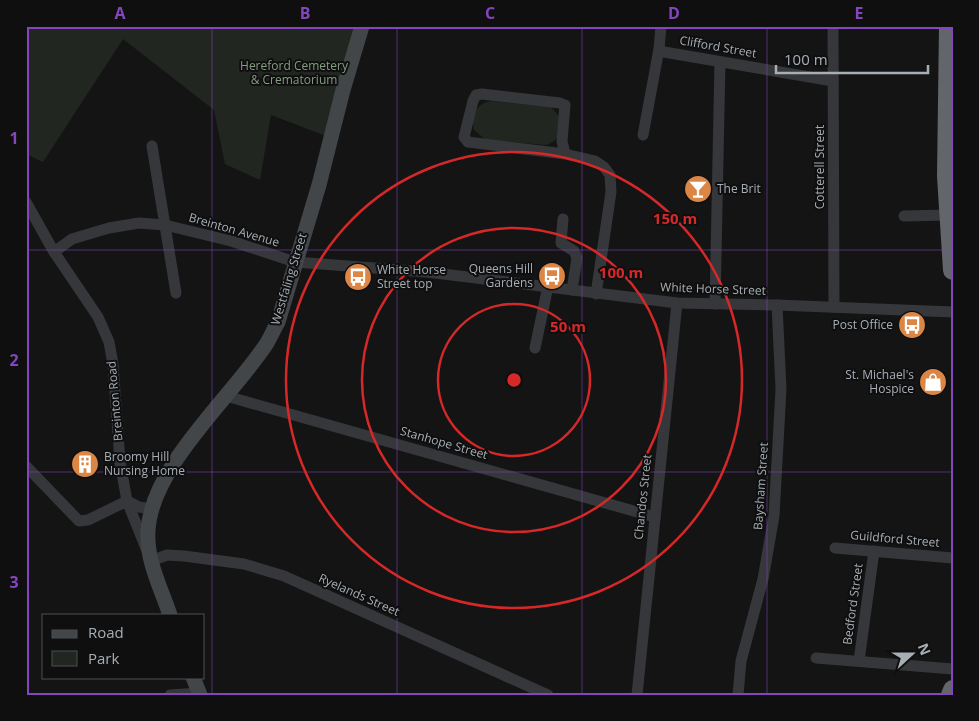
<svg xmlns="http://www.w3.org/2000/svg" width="979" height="721" font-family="'Open Sans',sans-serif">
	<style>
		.green { fill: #212720 }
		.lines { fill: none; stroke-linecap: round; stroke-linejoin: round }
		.street { stroke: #35373a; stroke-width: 11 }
		.secondary { stroke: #434649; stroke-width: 15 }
		.highway { stroke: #62666a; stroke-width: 20 }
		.grid { fill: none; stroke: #8446bd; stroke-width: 1; stroke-opacity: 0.55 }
		.ring { fill: none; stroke: #d62828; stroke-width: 2.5 }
		.labels { text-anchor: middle; stroke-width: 4; stroke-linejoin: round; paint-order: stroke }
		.street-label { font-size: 12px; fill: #a7aeb4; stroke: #0f0f10 }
		.park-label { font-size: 12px; fill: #859d80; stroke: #0f0f10 }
		.poi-label { font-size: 12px; fill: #a7aeb4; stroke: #0f0f10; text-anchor: start }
		.centre { fill: #d62828; stroke: #0f0f10; stroke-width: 2.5 }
		.ring-label { font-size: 15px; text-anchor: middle; font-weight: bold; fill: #d62828; stroke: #0f0f10; stroke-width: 4; stroke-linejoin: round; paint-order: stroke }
		.neatline { fill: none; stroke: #8446bd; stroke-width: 2 }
		.grid-label { font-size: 16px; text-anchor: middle; font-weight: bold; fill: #8446bd }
	</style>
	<rect width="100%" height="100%" fill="#141415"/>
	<g class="green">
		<path d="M26 26H355L326 136 271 115 260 180 225 164 214 110 123 39 43 162 26 154Z"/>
		<path d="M491 101 551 107 562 120C560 135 560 139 546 145L486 140 474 130C471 116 476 103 491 101Z"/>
	</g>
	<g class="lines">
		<g class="street">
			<path d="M833 26 834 307"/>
			<path d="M659 49 664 52 833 81"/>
			<path d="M643 135 659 49 661 26"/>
			<path d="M152 146 176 293"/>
			<path d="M565 154 562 141 565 105 560 103 482 94 476 95 473 101 464 137 468 142 565 154 595 161 604 167 610 175 611 192 596 294"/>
			<path d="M26 202 54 252 98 317 109 342 113 364 120 462 127 501 151 561 167 555 184 556 244 564 284 576 548 695"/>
			<path d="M904 216 948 215"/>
			<path d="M563 219 561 243 574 251 577 258 572 290"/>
			<path d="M54 252 72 239 109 228 139 223 165 225 231 241 295 262 427 272 677 303 777 305 953 312"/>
			<path d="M715 304 720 62"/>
			<path d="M535 348 548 286"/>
			<path d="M226 396 655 517"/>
			<path d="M26 466 79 521 88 520 127 501 139 507 151 509"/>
			<path d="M835 548 953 558"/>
			<path d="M816 658 953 669"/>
			<path d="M859 661 874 551"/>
			<path d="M170 695 199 693"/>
			<path d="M637 695 677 303"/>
			<path d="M738 695 741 661 763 579 774 516 781 389 777 305"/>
		</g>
		<g class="secondary">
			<path d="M170 615C161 588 146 560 148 531 151 466 233 396 267 343 271 336 274 329 278 322L319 185 343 90 362 26"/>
			<path d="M193 677 200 695"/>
		</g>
		<g class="highway">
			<path d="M949 26 947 176 953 270"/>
			<path d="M951 695 953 690"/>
		</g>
	</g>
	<path class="grid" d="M212 26V695M397 26V695M582 26V695M767 26V695M26 250H953M26 472H953"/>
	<g class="ring">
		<circle cx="514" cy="380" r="76"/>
		<circle cx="514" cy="380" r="152"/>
		<circle cx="514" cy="380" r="228"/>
	</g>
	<defs>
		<g id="bar-disc" transform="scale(1.4375)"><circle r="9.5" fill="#dc8645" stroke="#0f0f10"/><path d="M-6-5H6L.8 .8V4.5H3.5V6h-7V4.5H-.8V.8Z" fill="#fff"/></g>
		<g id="bus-disc" transform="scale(1.4375)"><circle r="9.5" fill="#dc8645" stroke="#0f0f10"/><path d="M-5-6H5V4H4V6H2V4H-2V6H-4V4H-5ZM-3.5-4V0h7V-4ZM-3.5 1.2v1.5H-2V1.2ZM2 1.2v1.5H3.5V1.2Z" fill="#fff"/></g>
		<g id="shop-disc" transform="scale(1.4375)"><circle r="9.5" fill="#dc8645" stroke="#0f0f10"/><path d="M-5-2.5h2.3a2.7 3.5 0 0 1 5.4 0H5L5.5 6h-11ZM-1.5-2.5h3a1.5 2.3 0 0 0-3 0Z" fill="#fff"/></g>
		<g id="building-disc" transform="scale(1.4375)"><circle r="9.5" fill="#dc8645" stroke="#0f0f10"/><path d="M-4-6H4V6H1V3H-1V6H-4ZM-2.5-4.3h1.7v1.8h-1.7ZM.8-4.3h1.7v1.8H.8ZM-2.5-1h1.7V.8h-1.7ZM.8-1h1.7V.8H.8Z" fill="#fff"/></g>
	</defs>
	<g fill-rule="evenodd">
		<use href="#bar-disc" x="698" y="189"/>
		<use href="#bus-disc" x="552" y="276"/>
		<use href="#bus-disc" x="358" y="277"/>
		<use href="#bus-disc" x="912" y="325"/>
		<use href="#shop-disc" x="933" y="382"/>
		<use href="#building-disc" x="85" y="464"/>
	</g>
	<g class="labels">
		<g class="street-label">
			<text transform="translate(718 47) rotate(10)" y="4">Clifford Street</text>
			<text transform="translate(820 167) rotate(-90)" y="4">Cotterell Street</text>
			<text transform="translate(234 230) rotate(16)" y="4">Breinton Avenue</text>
			<text transform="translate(289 279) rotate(-73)" y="4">Westfaling Street</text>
			<text transform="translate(713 289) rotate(2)" y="4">White Horse Street</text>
			<text transform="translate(115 401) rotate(-95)" y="4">Breinton Road</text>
			<text transform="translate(444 443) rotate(16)" y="4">Stanhope Street</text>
			<text transform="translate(761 486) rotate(-86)" y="4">Baysham Street</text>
			<text transform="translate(643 497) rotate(-84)" y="4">Chandos Street</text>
			<text transform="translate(895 539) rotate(5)" y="4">Guildford Street</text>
			<text transform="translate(359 595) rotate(24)" y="4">Ryelands Street</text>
			<text transform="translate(853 604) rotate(-82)" y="4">Bedford Street</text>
		</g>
		<g class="park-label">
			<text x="294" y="70">Hereford Cemetery<tspan x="294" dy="14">&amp; Crematorium</tspan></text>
		</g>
		<g class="poi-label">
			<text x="717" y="193">The Brit</text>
			<text x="533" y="273" text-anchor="end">Queens Hill<tspan x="533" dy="14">Gardens</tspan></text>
			<text x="377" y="274">White Horse<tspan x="377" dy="14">Street top</tspan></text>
			<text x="893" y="329" text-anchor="end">Post Office</text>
			<text x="914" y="379" text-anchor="end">St. Michael's<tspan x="914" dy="14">Hospice</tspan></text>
			<text x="104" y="461">Broomy Hill<tspan x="104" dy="14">Nursing Home</tspan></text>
		</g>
	</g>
	<circle cx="514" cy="380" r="8" class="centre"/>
	<g class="ring-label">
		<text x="675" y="224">150 m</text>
		<text x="621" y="278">100 m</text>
		<text x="568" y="332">50 m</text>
	</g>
	<rect width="979" height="721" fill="none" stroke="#0f0f10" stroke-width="55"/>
	<rect x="42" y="614" width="162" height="65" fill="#0f0f10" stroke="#4c4f52"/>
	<rect x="52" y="630" width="25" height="8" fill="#434649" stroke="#4c4f52"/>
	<text x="88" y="638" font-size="15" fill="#a7aeb4">Road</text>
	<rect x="52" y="651" width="25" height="15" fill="#212720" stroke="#4c4f52"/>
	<text x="88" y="664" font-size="15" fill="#a7aeb4">Park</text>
	<g transform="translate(912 654) rotate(69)" stroke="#0f0f10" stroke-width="4" paint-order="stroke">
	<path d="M0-4L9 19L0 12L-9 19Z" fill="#a7aeb4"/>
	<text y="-8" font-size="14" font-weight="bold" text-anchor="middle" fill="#a7aeb4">N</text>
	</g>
	<path d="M776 65v8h152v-8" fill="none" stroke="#a7aeb4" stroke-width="2.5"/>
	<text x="784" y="65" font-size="15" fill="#a7aeb4" stroke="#0f0f10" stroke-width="4" paint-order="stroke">100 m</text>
	<rect x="28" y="28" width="924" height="666" class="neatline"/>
	<g class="grid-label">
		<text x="120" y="19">A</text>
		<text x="305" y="19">B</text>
		<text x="490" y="19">C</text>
		<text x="674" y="19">D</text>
		<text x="859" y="19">E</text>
		<text x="14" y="144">1</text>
		<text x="14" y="366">2</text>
		<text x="14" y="588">3</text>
	</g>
</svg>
